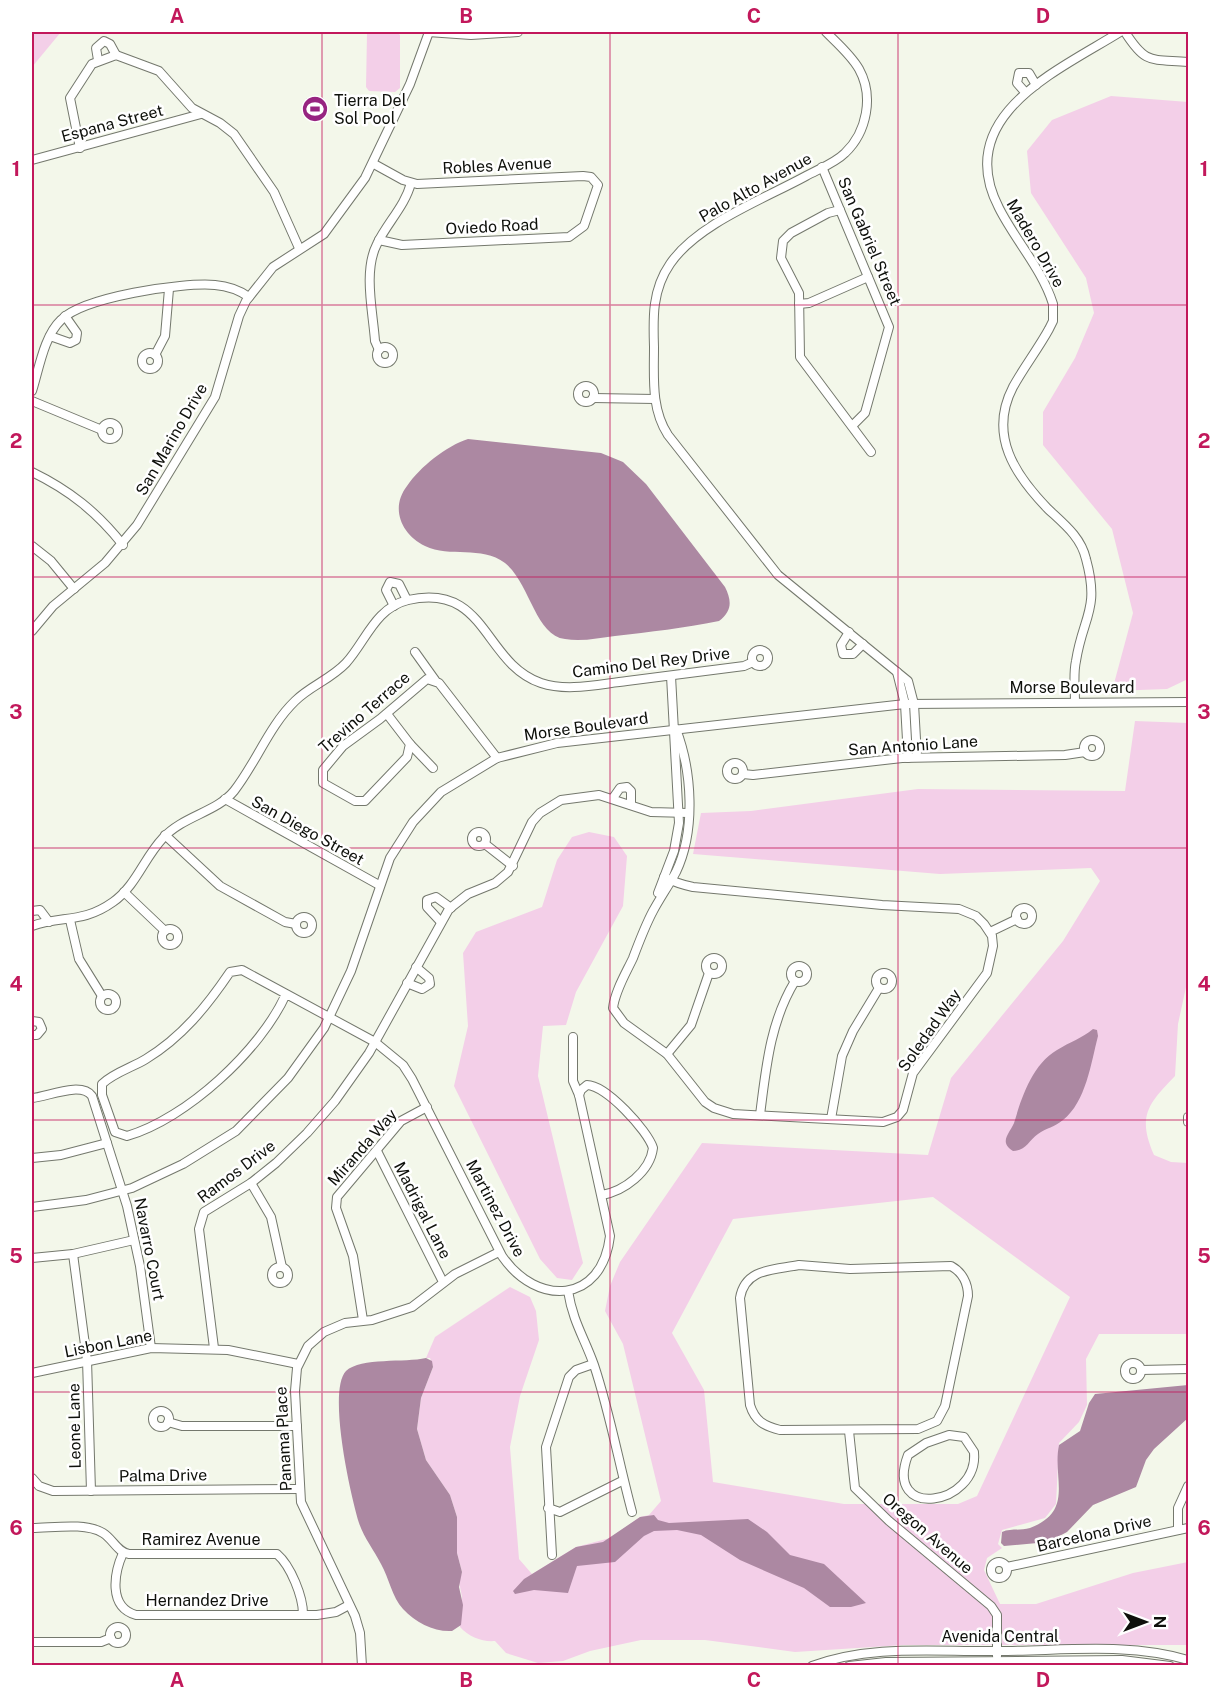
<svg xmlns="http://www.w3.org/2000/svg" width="1220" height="1697" font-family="'Public Sans',sans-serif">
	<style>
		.green { fill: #f3cfe8; fill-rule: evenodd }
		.water { fill: #ac88a2 }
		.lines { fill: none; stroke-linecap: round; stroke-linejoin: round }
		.minor-casing { stroke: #74786d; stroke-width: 10 }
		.minor { stroke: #fff; stroke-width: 8 }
		.grid { fill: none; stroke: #c2185b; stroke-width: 1.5; stroke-opacity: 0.55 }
		.labels { text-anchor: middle; stroke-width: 5; stroke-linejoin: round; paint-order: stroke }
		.poi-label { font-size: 16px; fill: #0e100b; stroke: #fff; text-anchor: start }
		.street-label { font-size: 16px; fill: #0e100b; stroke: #fff }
		.neatline { fill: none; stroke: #c2185b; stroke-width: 2 }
		.grid-label { font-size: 20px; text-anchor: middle; font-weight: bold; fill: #c2185b }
	</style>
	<rect width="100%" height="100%" fill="#f3f7ea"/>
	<g class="green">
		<path d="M32 32H61L32 67Z"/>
		<path d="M370 32H397L400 35V88L395 92 369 91 366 87 367 34Z"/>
		<path d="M1111 96 1188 102V679L1167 689 1112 691 1133 613 1112 529 1043 445V412L1075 358 1094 313 1086 278 1031 193 1027 151 1052 120Z"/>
		<path d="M1135 721 1188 723V978L1178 1024 1175 1076C1148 1104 1137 1116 1154 1155L1171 1162 1188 1163V1334H1099L1086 1359 1087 1405 1079 1422 1059 1443 1056 1504 1045 1518 1002 1530 998 1544 1002 1548 987 1558 984 1570 1000 1604H1036L1133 1573 1188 1562V1645H904L795 1652 705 1640H641L590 1651 563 1661 538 1663 506 1653 495 1641C482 1642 469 1637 460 1627L462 1597 459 1582 462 1572 457 1553V1517L450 1495 426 1460 417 1429 421 1398 433 1367 430 1358H426L435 1337 510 1287 530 1297 536 1311 539 1340 520 1396 510 1447 519 1559 532 1574 576 1547 610 1538 640 1517 649 1515 661 1501 623 1344 605 1311 610 1286 620 1262 702 1143 928 1155 951 1078 1063 941 1100 881 1091 868 940 874 693 854 701 813 751 811 918 789 1125 791ZM933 1197 1070 1297 977 1496 958 1504H844L713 1482 704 1390 672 1333 733 1219Z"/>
		<path d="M589 832 614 837 627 856 623 906 576 992 566 1025 543 1026 538 1076 583 1263 572 1280 557 1278 540 1259 454 1086 468 1026 463 953 476 932 542 907 557 860 572 837Z"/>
	</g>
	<g class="water">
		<path d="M468 439 601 453 623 462 646 484 725 587C732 601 732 611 719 621 684 628 650 632 615 636 599 638 581 642 565 639 535 635 530 583 505 563 481 545 450 558 425 546 401 534 390 508 407 486 420 467 446 446 468 439Z"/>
		<path d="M1093 1029 1097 1030 1098 1036C1091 1063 1086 1102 1063 1120 1055 1127 1046 1128 1038 1134 1029 1140 1026 1151 1013 1151 997 1141 1012 1132 1015 1120 1022 1096 1033 1064 1057 1050 1070 1042 1082 1038 1093 1029Z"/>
		<path d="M426 1358 432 1361 433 1367 421 1398 417 1429 426 1460 450 1495 457 1517V1553L462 1572 459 1587 463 1605 461 1625 452 1631C434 1632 416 1623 403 1609 392 1597 389 1578 381 1564 374 1550 364 1538 359 1523 351 1497 327 1391 346 1371 361 1357 405 1363 426 1358Z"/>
		<path d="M1188 1385V1418L1154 1449 1146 1460 1136 1487 1093 1505 1067 1532 1048 1542 1004 1546 1001 1543 1002 1532C1011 1528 1021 1531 1030 1528 1075 1511 1052 1478 1059 1445L1080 1431 1089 1403 1095 1394Z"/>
		<path d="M654 1515 658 1520 669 1523 748 1519 767 1532 790 1555 824 1564 866 1603 851 1607H830L804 1588 740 1560 701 1535 677 1530 654 1531 644 1536 615 1562 577 1566 568 1593 534 1590 515 1594 513 1591 524 1579 576 1547 603 1542 640 1517Z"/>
	</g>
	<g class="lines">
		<g class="minor-casing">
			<g id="minor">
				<path d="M428 32 471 35 518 32"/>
				<path d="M826 32C837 43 851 55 859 69 874 96 867 132 845 153 835 163 819 169 806 176 764 199 697 224 670 264 652 290 653 318 654 347 654 378 651 409 668 435L778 575 908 681 914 704 917 757"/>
				<path d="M1125 32C1146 65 1151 59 1188 62"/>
				<path d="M98 60 96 48 104 41 110 44 116 55"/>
				<path d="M1025 92 1017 83 1019 73H1029L1036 85"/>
				<path d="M80 148 70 98 92 64 116 55 159 71 192 108 220 123 234 134 274 192 299 248"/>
				<path d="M32 160 201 114"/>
				<path d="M374 164 403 180 417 184 583 176 591 177 598 185 584 226 569 237 402 245 379 240"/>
				<path d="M822 167 889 327 865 413 853 425"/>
				<path d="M840 210 828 213 791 233 783 241 781 258 799 293 800 357 871 452"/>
				<path d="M799 304 809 303 868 277"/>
				<path d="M50 336 70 343 76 340 77 333 65 316"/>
				<circle cx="385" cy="355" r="8"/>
				<path d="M379 350 375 341C373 312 363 271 377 244 387 223 405 206 411 183"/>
				<circle cx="150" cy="361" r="8"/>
				<path d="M155 355 165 336 169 289"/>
				<circle cx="586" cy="394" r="8"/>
				<path d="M32 391C39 369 44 336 61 320 83 297 182 282 215 285 227 286 239 290 249 297"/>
				<path d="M593 398 655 399"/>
				<path d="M32 401 102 430"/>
				<circle cx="110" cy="431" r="8"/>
				<path d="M32 472C69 490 97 512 123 545"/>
				<path d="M32 546 51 561 74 589"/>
				<path d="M394 606 386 590 390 582 399 584 407 600"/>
				<path d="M32 631 53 606 105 563 137 525 215 397 239 316 246 301 273 267 324 234 365 178 410 84 429 32"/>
				<path d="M849 632 841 645 843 654H853L863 644"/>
				<circle cx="760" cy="658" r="8"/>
				<path d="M415 652 435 680"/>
				<path d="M897 672 905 704 908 758"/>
				<path d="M1075 702C1075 689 1073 674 1076 661 1083 616 1100 610 1086 559 1081 537 1064 524 1048 509 1015 475 988 435 1013 387 1024 367 1038 349 1049 329L1053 321V304C1042 269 1015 240 999 208 951 116 1059 70 1120 32"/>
				<path d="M387 714 410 744 407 757 365 801H355L323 783V770L343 746 380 719 427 679 439 683 497 758"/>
				<circle cx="1092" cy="748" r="8"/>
				<path d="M410 744 433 768"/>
				<circle cx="735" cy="771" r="8"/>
				<path d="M743 774 753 775 902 758 1065 755 1085 752"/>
				<path d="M613 798 620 788 627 787 631 791V805"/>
				<path d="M225 799 379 885"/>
				<circle cx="479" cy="839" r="7"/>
				<path d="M165 835 220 886 285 922 296 924"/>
				<path d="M485 844 513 866"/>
				<path d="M664 877C674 882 683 885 693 887L882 905 959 909 976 916 984 924 992 936 993 946 987 973 913 1073 903 1110 897 1117 883 1122 733 1114 714 1108 705 1102 667 1054 624 1023 613 1008C615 991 626 973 633 958 639 942 645 926 653 911 660 898 669 885 676 872 696 830 692 771 676 729"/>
				<path d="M124 892 165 931"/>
				<path d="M658 893 674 851 679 823 671 676"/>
				<circle cx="1024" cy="916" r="8"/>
				<path d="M32 911 40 910 49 922"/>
				<circle cx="304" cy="925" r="8"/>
				<path d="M70 920 79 959 102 996"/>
				<path d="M440 921 427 907V900L436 897 451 908"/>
				<path d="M32 926C62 915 82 924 113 902 136 886 144 858 163 838 183 816 217 812 234 791 256 763 269 726 295 701 310 686 331 679 346 663 366 641 375 608 408 600 487 582 483 663 541 683 568 692 599 684 627 681 666 676 705 671 744 666L753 662"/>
				<circle cx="170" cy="937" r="8"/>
				<path d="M990 932 1017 919"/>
				<circle cx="714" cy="966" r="8"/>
				<circle cx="799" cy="974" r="8"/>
				<circle cx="884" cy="981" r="8"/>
				<path d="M407 983 422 989 430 984 429 978 416 967"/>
				<path d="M286 994C261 1050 186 1119 127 1136L115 1132 102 1095V1084C113 1073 133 1067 146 1059 182 1037 207 1006 230 972L242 970 375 1042 403 1065 412 1079 502 1256C537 1307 602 1304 610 1236L579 1095 573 1081V1037"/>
				<circle cx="108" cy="1002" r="8"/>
				<path d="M32 1021 39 1022 42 1029 37 1035H32"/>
				<path d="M667 1054 691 1025 709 973"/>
				<path d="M579 1095 581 1090 587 1085C606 1085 648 1131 653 1148 650 1172 624 1191 602 1195"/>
				<path d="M32 1098C47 1097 81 1081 92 1096L127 1206 140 1266 151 1348"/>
				<path d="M760 1115C766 1068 770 1022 795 981"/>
				<path d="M1188 1117V1122"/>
				<path d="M831 1119 842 1056 853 1031 879 988"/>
				<path d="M377 1151 443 1282"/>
				<path d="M32 1158 61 1155 107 1143"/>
				<path d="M251 1183 271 1217 282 1267"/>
				<path d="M32 1207 86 1200 132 1188 183 1164 236 1131 288 1078 324 1028 351 971 390 858 413 822 441 792 497 758 557 743 905 704 1188 702"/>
				<path d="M73 1254 87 1360 91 1491"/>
				<path d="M32 1258 73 1254 134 1240"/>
				<path d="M799 1265 850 1269 951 1266C962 1272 968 1283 968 1296L945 1406 937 1421 918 1429 780 1430C764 1426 755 1421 750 1405L740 1298C745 1268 774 1270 799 1265Z"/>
				<circle cx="280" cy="1275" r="8"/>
				<path d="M568 1291C573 1322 584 1337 594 1365 610 1413 619 1464 632 1512"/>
				<path d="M363 1320 353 1256 336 1208 337 1197 401 1121 427 1107"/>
				<path d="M214 1348 199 1229 204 1212 251 1183 276 1163 307 1133 335 1101 369 1053 449 909 468 894 495 883 508 872 532 822 540 813 561 800 599 795 651 812 688 813"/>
				<circle cx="1133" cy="1371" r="8"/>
				<path d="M1141 1370 1188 1369"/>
				<path d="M32 1373 151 1348 228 1350 298 1364"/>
				<circle cx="161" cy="1419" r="8"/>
				<path d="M168 1422 182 1426H297"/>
				<path d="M849 1431 855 1488 889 1521 991 1606 997 1615V1656"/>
				<path d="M949 1435 964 1437 974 1452C979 1506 883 1521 908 1455L926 1443Z"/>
				<path d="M32 1478 39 1486 53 1491 300 1489"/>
				<path d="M548 1508 560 1512 622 1481"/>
				<path d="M32 1528C52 1528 85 1522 103 1533 113 1539 117 1552 129 1554H277C291 1566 303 1597 303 1614"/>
				<path d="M1178 1530V1508L1188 1486"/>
				<path d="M123 1553C114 1573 108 1607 136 1615H317L336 1612 349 1605"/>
				<path d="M552 1555 546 1447 569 1377 576 1370 593 1364"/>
				<circle cx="999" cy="1570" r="8"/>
				<path d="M1007 1567 1188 1528"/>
				<circle cx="118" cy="1635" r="8"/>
				<path d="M32 1642H101L111 1638"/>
				<path d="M362 1666 360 1633 355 1616 301 1502 295 1391 297 1368 308 1346 324 1332 345 1323 372 1320 412 1307 455 1274 499 1252"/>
				<path d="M812 1666C871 1644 936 1652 998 1651 1061 1651 1128 1642 1188 1660"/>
				<path d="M849 1666 886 1662 1122 1660 1170 1666"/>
			</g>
		</g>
		<use href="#minor" class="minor"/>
	</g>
	<path class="grid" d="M322 32V1666M610 32V1666M898 32V1666M32 305H1188M32 577H1188M32 848H1188M32 1120H1188M32 1392H1188"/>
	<defs>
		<g id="stadium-disc" transform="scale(1.35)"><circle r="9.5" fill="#972481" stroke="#fff"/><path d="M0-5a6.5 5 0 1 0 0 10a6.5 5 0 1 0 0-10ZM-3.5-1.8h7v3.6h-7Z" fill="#fff"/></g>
	</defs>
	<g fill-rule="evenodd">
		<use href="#stadium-disc" x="315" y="109"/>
	</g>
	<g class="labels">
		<g class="poi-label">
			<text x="334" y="106">Tierra Del<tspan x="334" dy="18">Sol Pool</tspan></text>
		</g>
		<g class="street-label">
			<text transform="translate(112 123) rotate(-15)" y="6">Espana Street</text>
			<text transform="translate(497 165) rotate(-3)" y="6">Robles Avenue</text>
			<text transform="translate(755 187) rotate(-29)" y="6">Palo Alto Avenue</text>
			<text transform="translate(492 226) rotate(-3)" y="6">Oviedo Road</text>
			<text transform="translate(870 241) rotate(67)" y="6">San Gabriel Street</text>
			<text transform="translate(1036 243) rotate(60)" y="6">Madero Drive</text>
			<text transform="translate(171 439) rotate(-60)" y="6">San Marino Drive</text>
			<text transform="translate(651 662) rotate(-7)" y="6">Camino Del Rey Drive</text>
			<text x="1072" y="693">Morse Boulevard</text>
			<text transform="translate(364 712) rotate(-41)" y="6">Trevino Terrace</text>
			<text transform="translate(586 726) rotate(-8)" y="6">Morse Boulevard</text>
			<text transform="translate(913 745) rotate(-4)" y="6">San Antonio Lane</text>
			<text transform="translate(308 830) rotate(29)" y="6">San Diego Street</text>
			<text transform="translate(929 1030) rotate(-55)" y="6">Soledad Way</text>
			<text transform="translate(362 1147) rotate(-49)" y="6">Miranda Way</text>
			<text transform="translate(236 1171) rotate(-37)" y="6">Ramos Drive</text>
			<text transform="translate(496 1208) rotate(62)" y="6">Martinez Drive</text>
			<text transform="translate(423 1210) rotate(63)" y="6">Madrigal Lane</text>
			<text transform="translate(150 1249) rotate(79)" y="6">Navarro Court</text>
			<text transform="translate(108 1343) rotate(-11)" y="6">Lisbon Lane</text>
			<text transform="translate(74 1426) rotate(-91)" y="6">Leone Lane</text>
			<text transform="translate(283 1439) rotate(-93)" y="6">Panama Place</text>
			<text transform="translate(163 1475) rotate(-1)" y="6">Palma Drive</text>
			<text transform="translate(928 1533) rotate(41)" y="6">Oregon Avenue</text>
			<text transform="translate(1094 1533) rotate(-13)" y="6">Barcelona Drive</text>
			<text x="201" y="1545">Ramirez Avenue</text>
			<text x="207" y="1606">Hernandez Drive</text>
			<text x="1000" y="1642">Avenida Central</text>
		</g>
	</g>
	<rect width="1220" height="1697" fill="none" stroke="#ffffff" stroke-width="66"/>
	<g transform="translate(1145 1622) rotate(90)" stroke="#ffffff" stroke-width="4.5" paint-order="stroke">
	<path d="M0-4.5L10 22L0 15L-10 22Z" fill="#0e100b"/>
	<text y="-9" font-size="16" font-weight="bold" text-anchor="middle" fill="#0e100b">N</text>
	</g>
	<rect x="33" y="33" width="1154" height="1631" class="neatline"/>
	<g class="grid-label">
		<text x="177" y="23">A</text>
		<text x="466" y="23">B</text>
		<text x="754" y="23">C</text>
		<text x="1043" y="23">D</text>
		<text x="16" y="176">1</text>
		<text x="1204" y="176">1</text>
		<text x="16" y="448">2</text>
		<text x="1204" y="448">2</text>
		<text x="16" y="719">3</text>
		<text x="1204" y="719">3</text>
		<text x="16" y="991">4</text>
		<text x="1204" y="991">4</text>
		<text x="16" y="1263">5</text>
		<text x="1204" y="1263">5</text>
		<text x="16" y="1535">6</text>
		<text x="1204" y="1535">6</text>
		<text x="177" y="1687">A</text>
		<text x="466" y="1687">B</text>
		<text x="754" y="1687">C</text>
		<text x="1043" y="1687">D</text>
	</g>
</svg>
